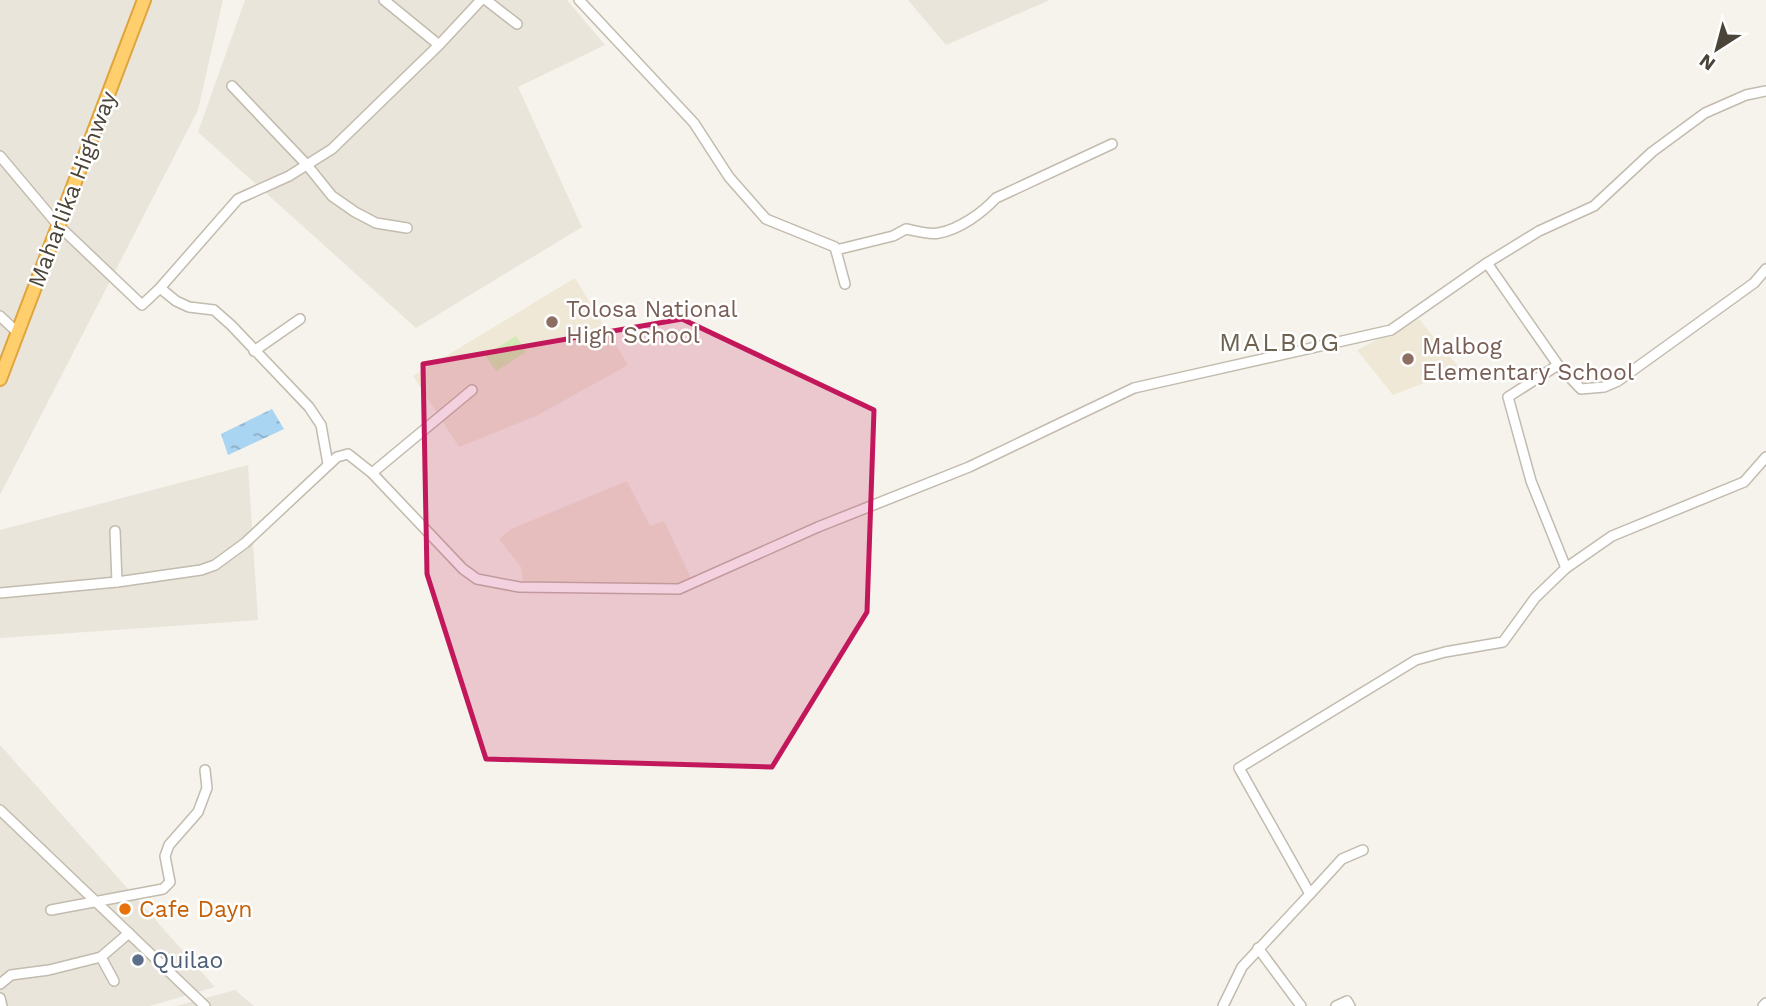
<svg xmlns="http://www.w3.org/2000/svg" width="1766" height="1006" font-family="'Work Sans',sans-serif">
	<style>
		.residential { fill: #eae5da }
		.education { fill: #efe8d6 }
		.green { fill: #d2eab5 }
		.water { fill: url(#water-ripples) }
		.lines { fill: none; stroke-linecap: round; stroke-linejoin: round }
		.minor-casing { stroke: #c2bbae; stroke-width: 12 }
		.highway-casing { stroke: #e0a43c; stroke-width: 16 }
		.minor { stroke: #fff; stroke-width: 9 }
		.highway { stroke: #ffcf6e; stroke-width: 12 }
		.marked { fill: #c2185b; fill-opacity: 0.2; stroke: #c2185b; stroke-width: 5; stroke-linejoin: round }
		.education-dot { fill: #8d6e63; stroke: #fff; stroke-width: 2.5 }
		.food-dot { fill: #e8710a; stroke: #fff; stroke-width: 2.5 }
		.service-dot { fill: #5c6f8a; stroke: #fff; stroke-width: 2.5 }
		.labels { text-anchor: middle; stroke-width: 5; stroke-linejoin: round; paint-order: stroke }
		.street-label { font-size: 23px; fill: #4b4439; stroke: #fff }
		.education-label { font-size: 23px; fill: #785e54; stroke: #fff; text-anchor: start }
		.food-label { font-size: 23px; fill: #c56008; stroke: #fff; text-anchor: start }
		.service-label { font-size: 23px; fill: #4e5e75; stroke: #fff; text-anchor: start }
		.quarter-label { font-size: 26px; letter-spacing: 2px; fill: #6e6250; stroke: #fff }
	</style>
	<defs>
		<pattern id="water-ripples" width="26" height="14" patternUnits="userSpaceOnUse" patternTransform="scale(1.75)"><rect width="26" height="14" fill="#a9d4f2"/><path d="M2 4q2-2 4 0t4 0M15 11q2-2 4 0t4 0" fill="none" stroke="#8caec5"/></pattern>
	</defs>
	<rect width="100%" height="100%" fill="#f6f3ec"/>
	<g class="residential">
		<path d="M0 0H223L198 110 0 495Z"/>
		<path d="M245 0H567L605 45 518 87 582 227 416 328 198 132Z"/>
		<path d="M908 0H1050L946 45Z"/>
		<path d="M248 465 258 620 0 638V530Z"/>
		<path d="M0 745 215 987 150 1006H0Z"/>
		<path d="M235 990 254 1006H176Z"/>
	</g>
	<g class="education">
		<path d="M575 278 628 365 536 416 459 447 413 376Z"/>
		<path d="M1419 319 1460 369 1393 395 1357 350Z"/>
		<path d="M627 481 650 526 664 521 691 578 678 585 523 583 521 567 499 539 511 529Z"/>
	</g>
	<path class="green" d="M516 336 526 352 496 371 485 355Z"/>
	<path class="water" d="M272 409 284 429 228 455 221 434Z"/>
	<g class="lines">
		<g class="minor-casing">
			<g id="minor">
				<path d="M384 0 439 45"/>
				<path d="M486 0 517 24"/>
				<path d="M579 0 694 123 729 177 766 219 835 247 845 284"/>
				<path d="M232 86 307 165 332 196 355 212 376 223 407 228"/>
				<path d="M0 156 58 225 142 305 160 288 238 199 289 176 332 149 439 45 481 0"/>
				<path d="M836 250 893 236 906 229C916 231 928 235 939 233 960 229 982 213 996 198L1112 144"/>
				<path d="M1487 263 1558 365 1581 389 1604 387 1618 381 1754 283 1766 269"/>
				<path d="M160 288 176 301 189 307 214 310 231 325 309 407 321 425 328 464"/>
				<path d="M0 316 17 332"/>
				<path d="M254 351 300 319"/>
				<path d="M372 473 472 390"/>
				<path d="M115 531 117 582"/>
				<path d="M1566 568 1612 536 1744 482 1766 457"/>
				<path d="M0 593 117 582 201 570 215 565 245 543 337 457 348 454 372 473 463 569 477 579 519 587 679 589 818 527 969 467 1134 388 1391 330 1487 263 1539 231 1594 206 1652 152 1705 113 1746 95 1766 91"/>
				<path d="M0 810 205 1006"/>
				<path d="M1310 894 1342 859 1363 850"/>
				<path d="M51 910 163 889 170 882 165 856 169 845 198 812 207 788 205 770"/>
				<path d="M1258 948 1301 1006"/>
				<path d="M101 957 114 981"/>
				<path d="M0 984 11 975 49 970 101 957 129 933"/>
				<path d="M0 998 2 1006"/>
				<path d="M1223 1006 1242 967 1310 894 1239 768 1416 660 1445 652 1503 642 1535 598 1566 568 1531 481 1508 397 1558 365"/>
				<path d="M1336 1006 1347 1001 1350 1006"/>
				<path d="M1763 1006 1766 1003"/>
			</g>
		</g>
		<g class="highway-casing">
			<path id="highway" d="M0 379 144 0"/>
		</g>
		<use href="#minor" class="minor"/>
		<use href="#highway" class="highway"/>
	</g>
	<path class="marked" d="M682 319 874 410 867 612 772 767 486 759 427 574 423 364Z"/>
	<g class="education-dot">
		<circle cx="552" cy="322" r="7"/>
		<circle cx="1408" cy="359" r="7"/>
	</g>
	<circle class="food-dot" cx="125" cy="909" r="7"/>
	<circle class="service-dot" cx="138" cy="960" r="7"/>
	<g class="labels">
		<g class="street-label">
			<text transform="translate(72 189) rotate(-69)" y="8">Maharlika Highway</text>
		</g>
		<g class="education-label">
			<text x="566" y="317">Tolosa National<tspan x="566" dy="26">High School</tspan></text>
			<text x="1422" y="354">Malbog<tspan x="1422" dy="26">Elementary School</tspan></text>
		</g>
		<g class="food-label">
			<text x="139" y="917">Cafe Dayn</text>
		</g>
		<g class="service-label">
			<text x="152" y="968">Quilao</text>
		</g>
		<g class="quarter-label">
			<text x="1280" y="351">MALBOG</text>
		</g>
	</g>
	<g transform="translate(1717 49) rotate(216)" stroke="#ffffff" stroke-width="5" paint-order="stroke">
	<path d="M0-5L12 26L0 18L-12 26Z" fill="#4b4439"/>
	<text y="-10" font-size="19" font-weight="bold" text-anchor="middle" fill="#4b4439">N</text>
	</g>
</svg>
